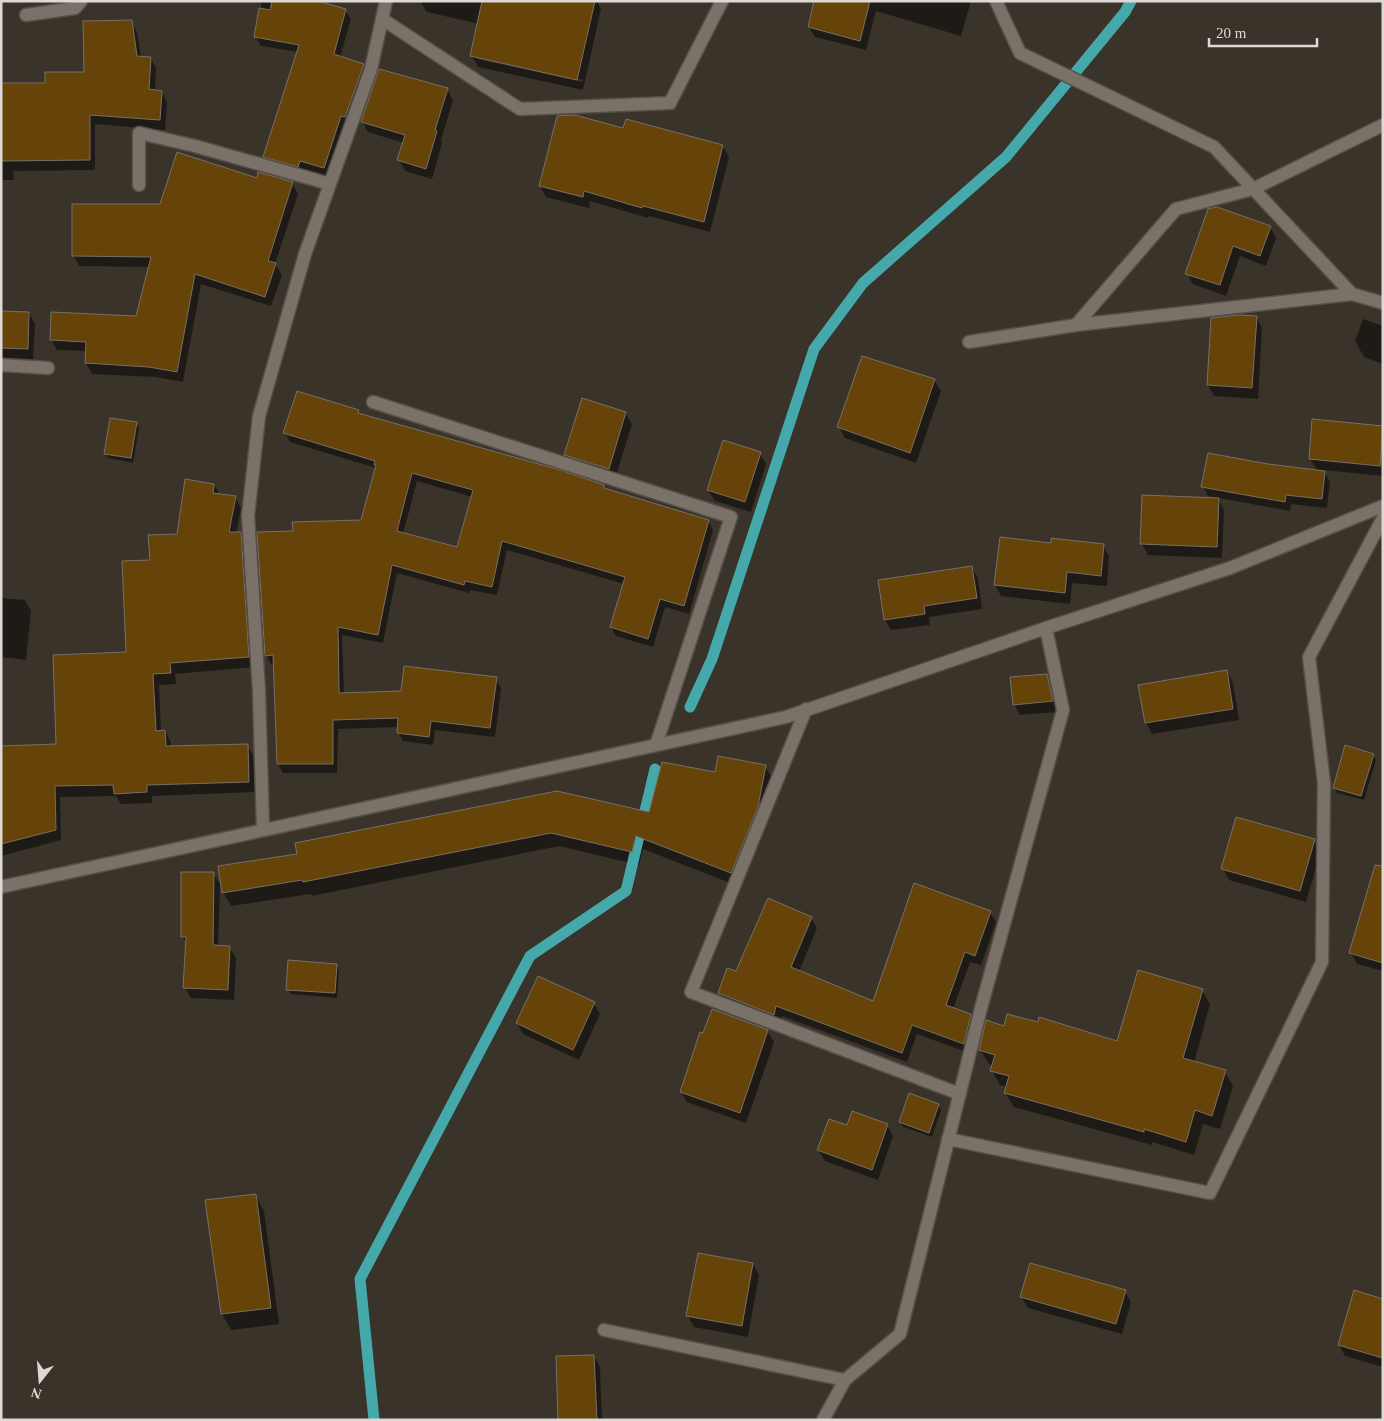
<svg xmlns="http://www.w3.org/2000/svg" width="1384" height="1421" font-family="'Times New Roman',serif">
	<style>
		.shadow { fill: #0007; fill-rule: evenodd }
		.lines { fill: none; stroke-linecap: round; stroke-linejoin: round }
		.stream { stroke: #45a9ac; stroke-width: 11 }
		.building { fill: #654309; stroke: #787067; fill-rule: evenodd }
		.street-casing { stroke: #564f49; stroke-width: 15 }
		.secondary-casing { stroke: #564f49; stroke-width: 15 }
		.street { stroke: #7a7268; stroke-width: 12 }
		.secondary { stroke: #7a7268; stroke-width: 12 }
	</style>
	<rect width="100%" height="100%" fill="#39332a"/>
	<g class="shadow">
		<path d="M262 1H314L345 10 351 19 340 57 363 65 368 74 329 177 305 169 303 175 270 166 265 157 298 52 261 46 256 37Z"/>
		<path d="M420 1H597L601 9 583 90 478 67 472 56 479 24 427 12ZM478 57 583 80V82L478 59Z"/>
		<path d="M816 1H971L961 36 876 11 866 50 815 37 809 27Z"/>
		<path d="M131 21 137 32 141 57 151 58 156 68 155 91 162 92 167 102 165 130 95 124V170L13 171 14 180H1V85L46 84 85 73Z"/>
		<path d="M447 89 453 100 441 140 442 143 432 179 405 171 399 160 404 143 368 132 362 121Z"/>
		<path d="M626 121 723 147 729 157 710 232 649 216 648 218 590 201 589 208 546 197 540 186 624 129Z"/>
		<path d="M257 179 292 183 298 194 275 264 282 275 271 306 201 284 183 382 156 377 92 374 86 363 87 351 57 350 51 339 137 318 150 267 79 266 73 255 161 206Z"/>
		<path d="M1209 210 1270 227 1276 238 1266 266 1240 256 1226 296 1193 284 1187 274Z"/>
		<path d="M1 312 29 313 35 324 33 359 1 358Z"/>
		<path d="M1256 317 1262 328 1258 399 1214 396 1208 385Z"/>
		<path d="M1363 319 1383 326V364L1364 357 1355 341Z"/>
		<path d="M934 380 941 391 916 463 845 438 839 427Z"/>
		<path d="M358 411 360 415 604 486 606 490 708 521 713 530 689 614 665 607 653 647 616 636 611 627 624 584 507 550 497 595 470 590 469 593 397 573 383 643 342 635 344 694 402 692 496 679 501 688 495 737 435 730 433 745 403 741 398 732V727L338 729 337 773H283L278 764 275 664H271L266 655 294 532 362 521 376 468 290 442 285 433ZM417 481 472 497 458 548 403 534Z"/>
		<path d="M625 413 632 424 615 479 572 466 566 455Z"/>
		<path d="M136 423 139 428 133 463 108 458 105 453Z"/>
		<path d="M1383 427V476L1323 470 1330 482 1327 508 1291 504 1290 511 1208 496 1203 486 1267 466 1318 472 1310 458Z"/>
		<path d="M760 454 766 464 751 512 715 501 708 490Z"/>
		<path d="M214 485 220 495 235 497 241 508 236 534H240L246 544 254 667 175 674 176 684 159 685 161 732 165 731 171 742V747L247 746 254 756 255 792 152 796V803L121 804 116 796 60 797 61 840 1 856V747L57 746 127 653 151 561 178 535Z"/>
		<path d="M1143 497 1218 499 1224 510 1222 558 1148 555 1142 544Z"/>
		<path d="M1052 544 1103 546 1109 556 1107 586 1072 583 1070 604 1001 596 995 585Z"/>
		<path d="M972 568 978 578 982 609 929 617 930 625 891 630 885 620Z"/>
		<path d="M1 598 25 600 31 611 26 660 1 657Z"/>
		<path d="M1227 672 1233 683 1239 720 1152 734 1146 723 1140 686Z"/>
		<path d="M1047 675 1053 686 1058 712 1020 715 1014 704Z"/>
		<path d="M1373 755 1376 760 1364 800 1337 793 1334 788Z"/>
		<path d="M765 766 773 780 738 886 643 849 639 865 559 846 312 896 311 894 231 906 223 892 650 813 716 773Z"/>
		<path d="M1314 840 1321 851 1306 902 1229 880 1223 869Z"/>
		<path d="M213 873 220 884 218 947H229L236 958 234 1000 191 998 185 988 187 944 182 936Z"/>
		<path d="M1383 909V971L1357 964 1351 953Z"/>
		<path d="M990 912 996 922 981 965 970 962 953 1009 970 1015 976 1025 969 1053 917 1034 907 1062 782 1016 779 1024 725 1003 719 993 737 973 811 918 817 928 799 972 873 1003Z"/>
		<path d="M336 965 339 970 337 998 291 994 288 989Z"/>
		<path d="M1202 990 1210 1004 1194 1063 1225 1072 1233 1086 1220 1129 1203 1124 1194 1155 1152 1142V1145L1014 1107 1005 1093 1007 1087 1000 1085 992 1071 993 1066 989 1064 980 1049 1004 1028 1118 1043Z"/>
		<path d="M594 1003 600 1014 579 1060 523 1034 517 1023Z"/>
		<path d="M767 1031 774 1042 746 1123 687 1102 681 1092Z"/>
		<path d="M938 1105 941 1110 932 1137 903 1127 900 1122Z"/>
		<path d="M887 1125 893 1136 878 1180 825 1161 818 1150 847 1126Z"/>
		<path d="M255 1195 264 1211 279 1324 231 1330 222 1314Z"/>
		<path d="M753 1264 759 1275 748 1337 694 1327 688 1316Z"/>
		<path d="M1125 1291 1131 1302 1122 1334 1028 1308 1021 1297Z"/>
		<path d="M1383 1301V1367L1345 1356 1339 1345Z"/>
		<path d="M594 1356 600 1367 602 1420H560Z"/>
	</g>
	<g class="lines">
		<g class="stream">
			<path d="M690 707 712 659 814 349 863 283 1006 157 1125 12 1131 1"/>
			<path d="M374 1420 360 1279 530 956 626 891 655 769"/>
		</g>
	</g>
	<g class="building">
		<path d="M272 1H318L346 9 334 54 364 64 345 117 341 116 324 168 300 161 298 167 263 157 299 45 254 37 259 8 270 10Z"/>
		<path d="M482 1H595L577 80 470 56Z"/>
		<path d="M814 1H870L860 41 808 27Z"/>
		<path d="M132 20 137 56 151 57 149 89 162 91 160 120 90 115V160L1 161V83H45V72H84L83 21Z"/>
		<path d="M379 69 448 88 435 130 437 131 426 169 397 160 405 135 361 122Z"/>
		<path d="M575 115 623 128 626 119 723 145 704 222 643 206 642 208 584 191 583 197 539 186 557 116Z"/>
		<path d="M177 152 257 178 258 172 293 182 268 261 276 263 265 297 195 274 177 372 149 367 85 363 86 342 50 340 51 312 136 316 151 257 72 256V204H160Z"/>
		<path d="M1217 207 1271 226 1260 256 1233 246 1220 285 1185 274 1208 209Z"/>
		<path d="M1 311 29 312 28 349 1 348Z"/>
		<path d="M1239 315 1257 316 1252 388 1207 385 1211 318Z"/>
		<path d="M862 356 935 379 910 453 837 427Z"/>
		<path d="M297 391 359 410 358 413 560 470 604 485V488L709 520 684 606 660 599 648 639 610 627 625 577 502 541 492 587 465 581 464 585 392 565 378 635 338 627 339 693 401 691 404 666 497 677 490 728 431 721 429 737 397 733 398 718 333 720V764H277L273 655 265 656 257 532 293 531 292 522 361 520 376 465H374L375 461 283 433ZM412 473 473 490 457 547 397 531Z"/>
		<path d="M582 398 626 412 609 469 564 455Z"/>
		<path d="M110 418 137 422 131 458 104 454Z"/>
		<path d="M1312 419 1383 426 1380 466 1309 459Z"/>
		<path d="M723 440 761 452 745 502 707 490Z"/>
		<path d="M1208 453 1268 464 1325 471 1322 499 1286 495 1285 502 1201 487Z"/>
		<path d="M185 479 214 484 213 493 236 496 229 532H241L249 657 170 663 171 673 153 674 156 731 165 730 166 746 248 744 249 782 147 785V792L114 794 113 785 55 786 56 830 1 844V746L56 744 53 655 126 652 122 561 150 560 148 535 177 534Z"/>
		<path d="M1142 495 1219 498 1217 547 1140 544Z"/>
		<path d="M1000 537 1051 543V538L1104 544 1101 576 1067 572 1065 593 994 585Z"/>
		<path d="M972 566 977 598 924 606 925 614 884 620 878 580Z"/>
		<path d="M1227 670 1233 709 1145 723 1138 685Z"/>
		<path d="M1047 674 1053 701 1013 705 1010 677Z"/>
		<path d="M1345 745 1374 754 1361 796 1333 788Z"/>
		<path d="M718 756 766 765 758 807 731 873 636 836 632 852 551 833 303 882 302 880 222 893 218 866 297 854 295 843 557 791 649 812 662 762 715 772Z"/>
		<path d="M1236 817 1315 839 1300 891 1221 869Z"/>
		<path d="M1375 865 1383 866V963L1349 953Z"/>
		<path d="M181 872H214L213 945 230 946 228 990 183 988 186 937H181Z"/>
		<path d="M914 883 991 911 975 956 965 952 946 1005 971 1014 964 1044 912 1025 902 1053 776 1006 774 1015 718 993 727 968 736 971 768 898 812 917 791 967 873 1001Z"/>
		<path d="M288 960 337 964 335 993 286 990Z"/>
		<path d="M1138 970 1203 989 1183 1058 1226 1070 1212 1116 1195 1110 1186 1142 1144 1129V1132L1004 1093 1009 1076 990 1071 995 1055 979 1050 986 1020 1004 1026 1007 1014 1038 1022 1039 1017 1117 1041Z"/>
		<path d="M538 976 595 1002 573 1050 516 1023Z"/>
		<path d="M712 1009 768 1030 740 1113 680 1092 700 1032 703 1033Z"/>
		<path d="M909 1093 939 1104 929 1133 899 1122Z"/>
		<path d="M852 1111 888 1124 872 1170 817 1150 829 1119 847 1125Z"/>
		<path d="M256 1194 271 1308 221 1314 205 1200Z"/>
		<path d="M698 1253 753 1263 742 1326 686 1316Z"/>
		<path d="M1030 1263 1126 1290 1116 1324 1020 1297Z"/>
		<path d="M1354 1290 1383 1299V1358L1338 1345Z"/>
		<path d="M594 1355 597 1420H558L556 1356Z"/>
	</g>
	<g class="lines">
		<g class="street-casing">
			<g id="street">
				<path d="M996 1 1020 53 1214 147 1352 294 1383 303"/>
				<path d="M26 15 75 8 81 1"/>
				<path d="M382 19 520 109 670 103 722 1"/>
				<path d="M139 185V133L195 146 330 184"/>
				<path d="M1076 325 1176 209 1253 189 1383 125"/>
				<path d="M969 342 1076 325 1352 294"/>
				<path d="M1 365 48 368"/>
				<path d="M373 402 731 517 656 745"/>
				<path d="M806 709 691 992 960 1094"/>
				<path d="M263 830 259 691 248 516 259 416 305 254 371 69 386 1"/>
				<path d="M948 1139 1210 1193 1322 962 1324 783 1309 657 1383 518"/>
				<path d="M604 1330 845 1380"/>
				<path d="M823 1420 845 1380 900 1334 981 1008 1063 710 1046 628"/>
			</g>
		</g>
		<g class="secondary-casing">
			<path id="secondary" d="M1 887 786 717 1046 628 1230 568 1383 506"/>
		</g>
		<use href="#street" class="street"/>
		<use href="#secondary" class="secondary"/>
	</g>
	<rect width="1384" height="1421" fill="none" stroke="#ded9d4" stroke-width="5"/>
	<g transform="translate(40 1381) rotate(197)" stroke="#39332a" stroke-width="4" paint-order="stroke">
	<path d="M0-4L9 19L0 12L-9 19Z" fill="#ded9d4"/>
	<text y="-8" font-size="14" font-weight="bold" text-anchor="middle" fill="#ded9d4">N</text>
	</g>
	<path d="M1209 38v8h108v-8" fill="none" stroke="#ded9d4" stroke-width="2.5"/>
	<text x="1216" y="38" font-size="15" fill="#ded9d4" stroke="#39332a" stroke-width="4" paint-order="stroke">20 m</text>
</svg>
